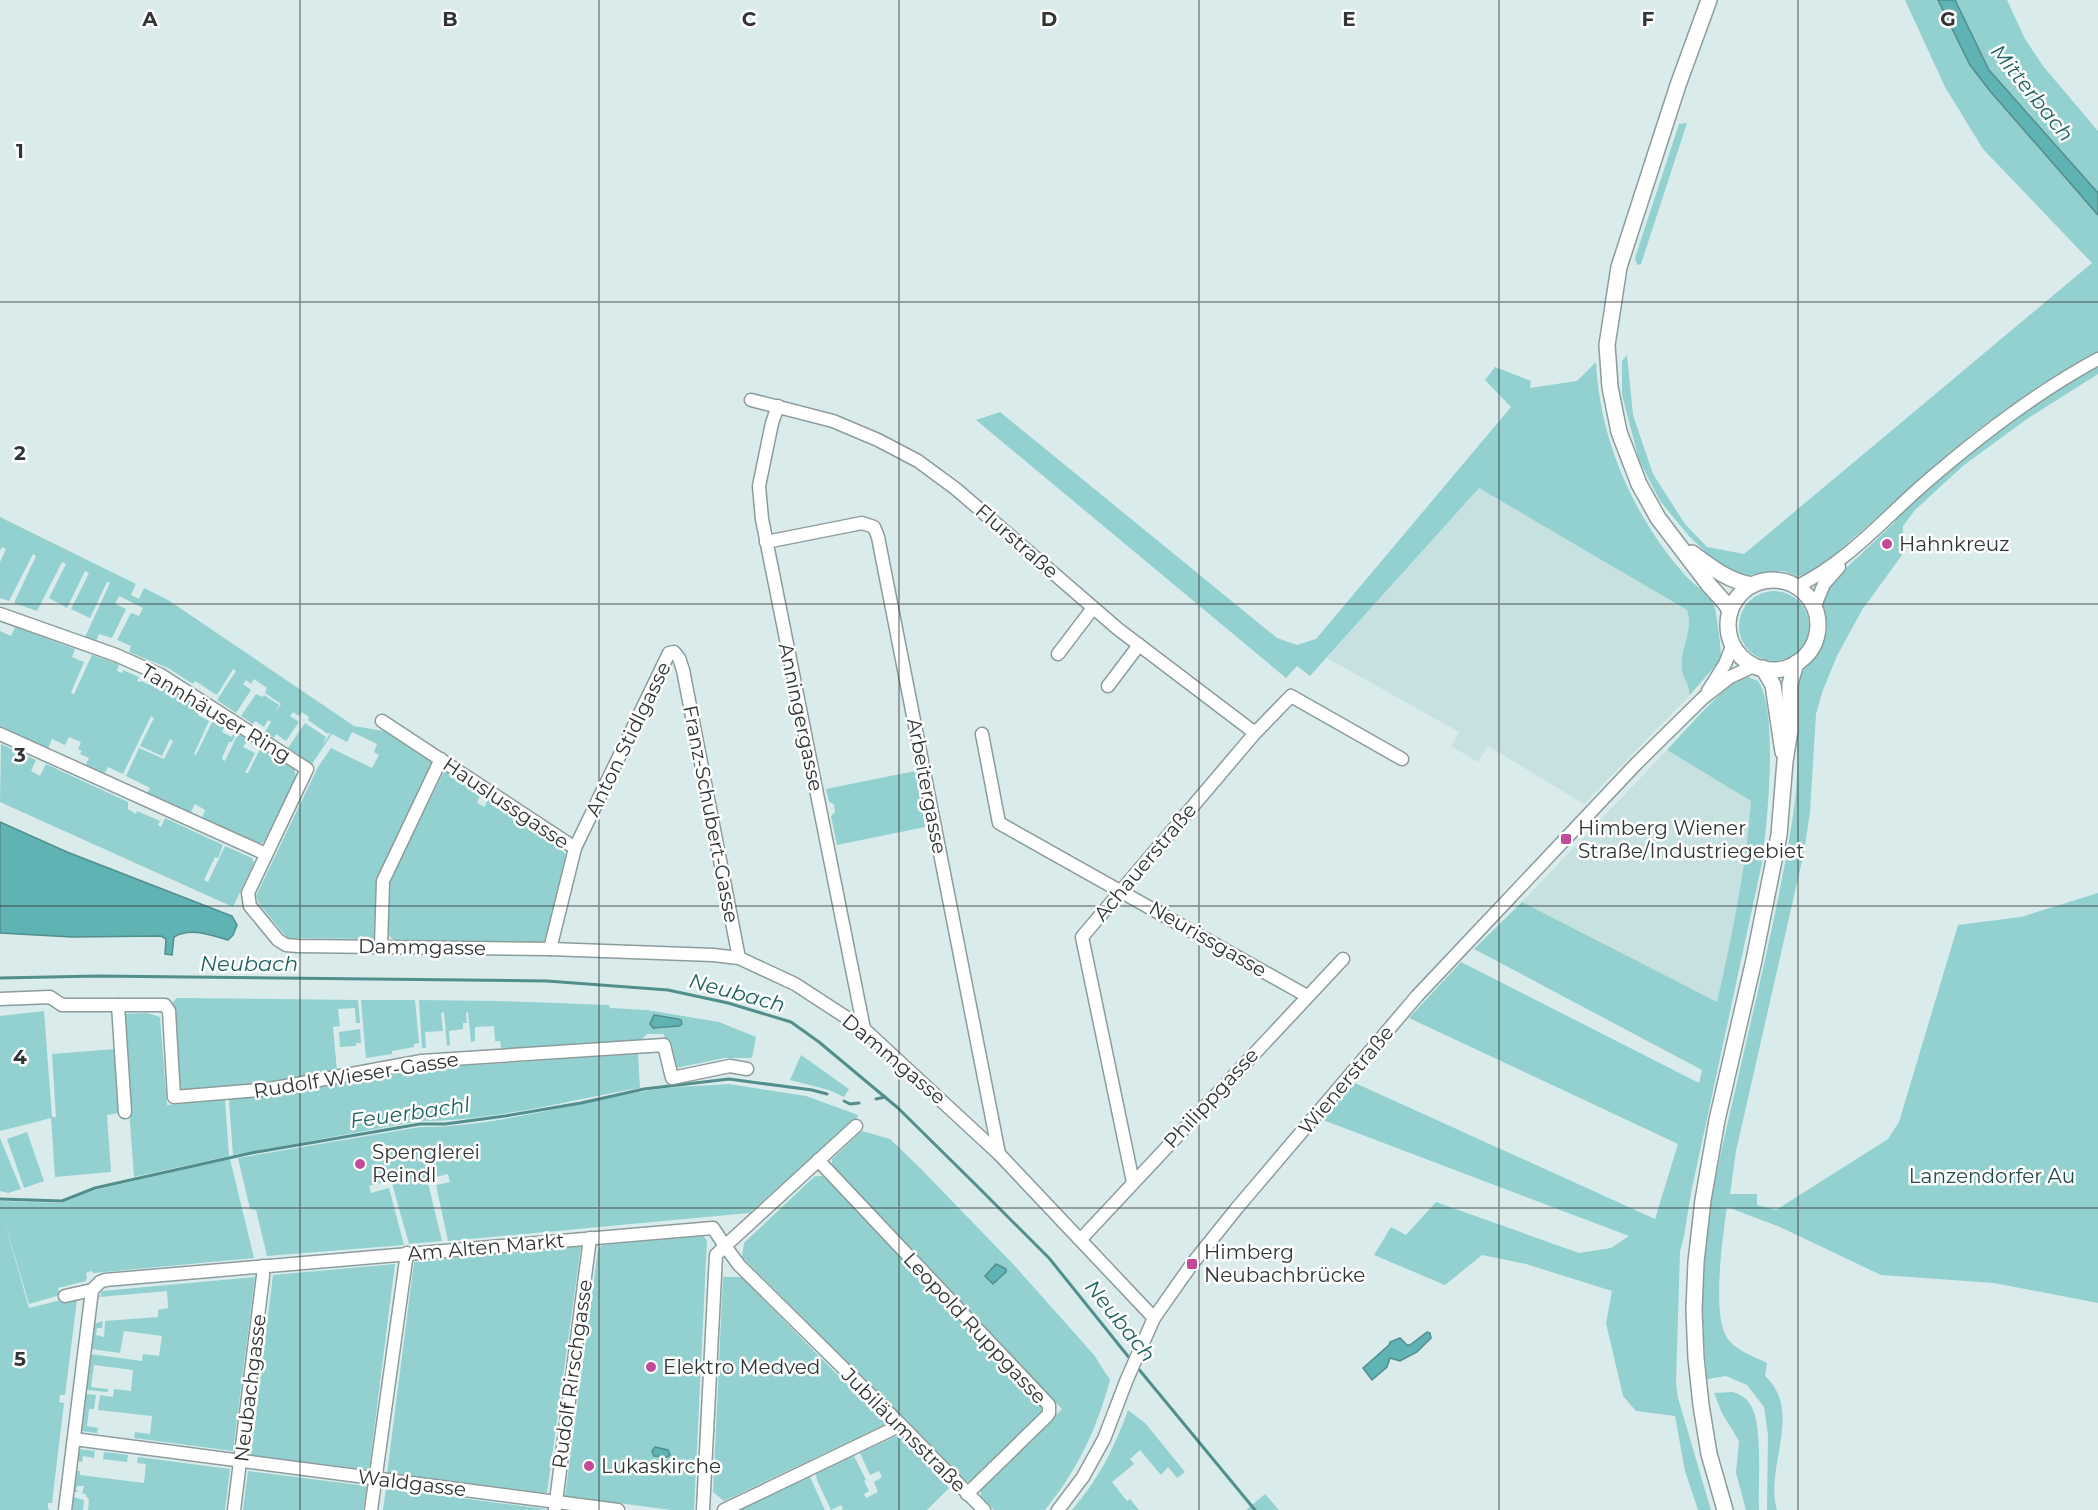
<svg xmlns="http://www.w3.org/2000/svg" width="2098" height="1510" font-family="Montserrat,sans-serif">
	<style>
		.built { fill: #c6e1e0 }
		.green { fill: #92d1d0 }
		.water { fill: #5fb3b2; stroke: #518e8c; stroke-width: 1.5 }
		.lines { fill: none; stroke-linecap: round; stroke-linejoin: round }
		.stream { stroke: #518e8c; stroke-width: 3 }
		.minor-casing { stroke: #8c9c9c; stroke-width: 15 }
		.major-casing { stroke: #8c9c9c; stroke-width: 18 }
		.minor { stroke: #fff; stroke-width: 12 }
		.major { stroke: #fff; stroke-width: 15 }
		.grid { fill: none; stroke: #2f3635; stroke-width: 1.5; stroke-opacity: 0.55 }
		.poi-dot { fill: #c54999; stroke: #fff; stroke-width: 2 }
		.labels { text-anchor: middle; stroke-width: 5; stroke-linejoin: round; paint-order: stroke }
		.street-label { font-size: 20px; fill: #2f3635; stroke: #fff }
		.poi-label { font-size: 20px; fill: #2f3635; stroke: #fff; text-anchor: start }
		.park-label { font-size: 20px; fill: #234b4a; stroke: #fff }
		.water-label { font-size: 21px; font-style: italic; fill: #1e6363; stroke: #fff }
		.grid-label { font-size: 20px; text-anchor: middle; font-weight: bold; fill: #2f3635; stroke: #fff; stroke-width: 5; stroke-linejoin: round; paint-order: stroke }
	</style>
	<rect width="100%" height="100%" fill="#daebeb"/>
	<g class="built">
		<path d="M1479 488 1687 610 1689 614V632L1683 653 1682 668 1690 687 1689 696 1584 804 1488 746 1478 762 1451 746 1459 732 1327 658Z"/>
		<path d="M1667 750 1751 801 1748 842 1740 896 1717 1003 1522 902Z"/>
	</g>
	<g class="green">
		<path d="M1905 0H1938L1970 65 1990 91 2098 215V352L2040 385 1977 430 1812 574 1797 576 1784 571H1771L1749 575 1735 574 1722 568 1689 536 1660 501 1639 460 1622 395V361L1627 355 1633 415 1653 474 1685 524 1707 547 1744 554 2092 263 1983 149 1945 87Z"/>
		<path d="M1955 0H2007L2025 39 2043 66 2098 131V193L1989 70Z"/>
		<path d="M1687 123 1641 264 1637 265 1635 258 1679 124Z"/>
		<path d="M1596 362C1599 418 1615 467 1642 515 1654 536 1669 557 1685 575 1694 585 1708 593 1714 605 1716 608 1722 654 1721 659L1689 696C1691 684 1682 679 1682 668 1680 648 1694 631 1687 610L1479 488 1310 676 1297 666 1286 678 976 420 1000 412 1277 638 1297 645 1316 639 1511 407 1485 380 1495 367 1531 381 1530 388 1577 381Z"/>
		<path d="M2098 366V374L2027 419 1964 465 1915 510 1903 526 1902 555 1862 610 1837 656 1823 690 1816 714 1810 812 1804 852 1736 1151 1730 1194H1757V1205L1776 1210 1888 1139 1899 1122 1958 925 2021 917 2098 893V1303L1994 1283 1881 1275 1780 1227 1727 1207C1723 1235 1712 1311 1726 1336 1734 1350 1753 1356 1767 1363L1765 1376C1804 1411 1764 1468 1777 1510H1767L1768 1435 1764 1407 1747 1385 1726 1376 1707 1379C1704 1347 1702 1315 1703 1283 1705 1217 1721 1151 1736 1087 1756 997 1779 907 1793 816 1797 790 1798 761 1797 735 1797 719 1793 699 1796 685 1801 667 1822 656 1826 635 1829 616 1819 605 1827 586L1894 523 1897 516C1960 458 2022 406 2098 366Z"/>
		<path d="M0 517 136 584 131 595 139 599 144 588 168 600 354 726 390 732 430 759 432 766 377 878 376 935 373 939 287 938 259 904 256 896 318 767 331 748 372 768 379 755 374 752 377 744 352 732 347 742 332 734 312 764 288 748 305 723 326 737 323 745 331 732 328 734 308 720 309 717 302 712 299 716 293 712 290 716 299 722 286 741 276 734 274 738 265 732 271 722 268 720 264 727 255 721 253 724 241 716 256 694 262 697 264 695 279 705 274 714 281 704 265 693 267 688 254 679 251 684 246 680 243 684 251 690 236 713 217 700 236 671 233 669 217 695 195 681 193 684 168 668 129 652 131 646 117 640 131 613 139 616 143 608 119 596 115 604 126 609 112 638 99 634 96 641 85 637 110 583 107 582 90 618 71 609 89 573 85 571 67 608 49 598 66 564 62 562 37 611 14 603 36 556 33 554 9 601 0 598V562L6 549 2 547 0 551Z"/>
		<circle cx="1774" cy="626" r="35"/>
		<path d="M15 627 75 649 72 657 84 662 71 693 74 694 92 655 119 664 117 671 122 673 123 670 139 677 137 681 140 682 141 681 150 685 152 681 175 694 176 692 201 708 198 715 209 721 194 754 196 755 215 716 226 723 222 732 232 737 233 734 235 736 232 742H229L222 758 223 760 225 761 239 732 249 738 243 747 255 753 245 773H248L261 747 294 769 296 777 264 842 259 844 202 819 205 810 195 804 190 814 147 794 150 788 126 776 139 748 164 759 173 741 170 739 162 756 140 746 154 718 151 716 123 774 108 767 104 774 85 766 89 758 80 754 82 751 78 749 81 742 69 737 65 745 52 739 48 749 0 727V631L11 636Z"/>
		<path d="M1748 677 1758 681C1779 711 1767 825 1762 863L1691 1193 1684 1236 1680 1252 1676 1383 1678 1398 1711 1510H1698L1685 1471 1675 1416 1636 1411 1623 1396 1606 1323 1612 1291 1526 1264 1482 1255 1445 1285 1374 1255 1391 1227 1406 1235 1436 1202 1579 1253 1611 1248 1629 1236 1323 1120 1355 1083 1655 1219 1678 1144 1409 1018 1461 962 1699 1083 1702 1070 1474 949 1522 902 1717 1002C1732 935 1746 869 1751 801L1667 750C1683 734 1728 679 1748 677Z"/>
		<path d="M1 744 36 760 31 771 40 776 46 764 128 802V809L136 814 137 811 160 821 158 825 161 827 165 818 223 845 218 858 215 857 204 880 208 882 225 846 252 858 254 863 233 907 0 802Z"/>
		<path d="M444 771H448L481 793 477 803 485 807 488 798 503 809V813L506 814 507 811 563 851 566 855 545 940 541 943 393 940 389 935V883Z"/>
		<path d="M915 771 925 827 837 845 831 816 835 812 834 804 829 802 826 789Z"/>
		<path d="M177 998 358 1000 360 1023H356L355 1008 338 1009 340 1026 333 1027 337 1071 250 1085 182 1090 178 1086 172 1010 173 1002Z"/>
		<path d="M361 1000H415L419 1043 414 1044V1047L392 1051V1054L366 1058Z"/>
		<path d="M419 1000 499 1001 609 1005 610 1008 647 1010 719 1022 756 1037 752 1058H724L676 1068 670 1043 665 1040 664 1034H647L640 1041 502 1052 500 1041H495L494 1026 475 1027V1041L471 1042 468 1012 466 1013 467 1023H463V1029L449 1031 450 1045 447 1046 444 1012 441 1013 443 1031 425 1032 426 1048H422Z"/>
		<path d="M44 1011 52 1117H56L52 1054 115 1049 120 1113 107 1115 111 1172 55 1177 51 1118 0 1131V1016Z"/>
		<path d="M147 1013 160 1017 167 1105 225 1100 229 1156 134 1177 122 1014Z"/>
		<path d="M360 1029 361 1043H356V1046L340 1047 339 1032Z"/>
		<path d="M638 1054 640 1088C568 1100 496 1121 420 1121L233 1155 229 1100 281 1094 417 1069Z"/>
		<path d="M801 1055 849 1089 844 1097 829 1090 790 1080Z"/>
		<path d="M729 1084 806 1096 858 1115 857 1118 749 1213 448 1241 436 1185 450 1182 448 1174 427 1179 442 1241 409 1244 391 1180 369 1186 371 1193 389 1188 404 1245 267 1256 256 1210 250 1209 238 1158 420 1127C498 1127 574 1102 651 1090 677 1086 703 1086 729 1084Z"/>
		<path d="M862 1131 890 1139 920 1168 1013 1264 1094 1355 1110 1380C1096 1431 1078 1469 1045 1510H994L981 1497V1490L1062 1409 832 1166V1159Z"/>
		<path d="M27 1132 44 1181 24 1188 7 1139Z"/>
		<path d="M0 1138 21 1189 8 1193 0 1191Z"/>
		<path d="M230 1159 254 1258 94 1273 91 1271 86 1273 87 1277 86 1281 58 1288 60 1295 29 1304 2 1213 29 1308 73 1297 77 1300 65 1395H60L59 1402 64 1403 52 1503H48V1509L51 1510H0V1201L62 1203 95 1190Z"/>
		<path d="M815 1176H823L1043 1405V1412L972 1482 965 1481 742 1257 744 1243Z"/>
		<path d="M703 1236 707 1240 694 1510H671L565 1496 598 1249 602 1245Z"/>
		<path d="M581 1246 547 1493 387 1474 414 1262Z"/>
		<path d="M395 1264 369 1470 251 1455 273 1275Z"/>
		<path d="M255 1277 233 1451 134 1438 135 1432 150 1434 152 1416 98 1410 100 1395 113 1397 114 1389 131 1391 133 1370 94 1365 91 1387 108 1389V1392L86 1390 90 1354 142 1361 143 1354 159 1356 162 1336 124 1331 120 1353 91 1349 94 1324 103 1321 102 1328H97L96 1335 104 1337 105 1321 158 1317V1310L168 1308 167 1291 99 1297 102 1291Z"/>
		<path d="M723 1277H741L886 1424 724 1501 713 1492Z"/>
		<path d="M1733 1392C1741 1395 1747 1398 1751 1406 1763 1425 1758 1486 1759 1510H1746L1736 1473 1739 1441 1722 1413 1714 1393Z"/>
		<path d="M85 1394 96 1395 94 1409H89L87 1426 98 1428 97 1433 81 1431Z"/>
		<path d="M1128 1410 1145 1423 1185 1472 1177 1478 1168 1467 1161 1475 1140 1450 1130 1459 1134 1464 1112 1482 1127 1501 1130 1499 1139 1510H1072C1098 1480 1115 1447 1128 1410Z"/>
		<path d="M899 1435 949 1488 927 1510H841L843 1509 841 1505 831 1510 817 1480 816 1474 854 1456 866 1480 864 1481 869 1491 864 1494 866 1498 878 1492 874 1482 882 1477 879 1471 870 1475 860 1453Z"/>
		<path d="M79 1449 95 1451 94 1458 83 1456 82 1462 77 1461Z"/>
		<path d="M104 1452 128 1455 127 1462 103 1459Z"/>
		<path d="M138 1457 230 1469 225 1510H88L89 1500 85 1494 82 1493 84 1486H77L76 1490 79 1492H74L76 1471H80V1475L144 1483 146 1464 137 1463Z"/>
		<path d="M248 1471 367 1486 363 1510H243Z"/>
		<path d="M810 1477 825 1510H738Z"/>
		<path d="M386 1488 545 1509V1510H383Z"/>
		<path d="M1265 1494 1279 1510H1246Z"/>
		<path d="M73 1497 84 1500 83 1510H72Z"/>
	</g>
	<g class="water">
		<path d="M1938 0H1955L1989 70 2098 193V215L1990 91 1970 65Z"/>
		<path d="M0 822 67 852 232 916 237 925 233 935 228 940C211 935 190 927 174 937L172 955 165 954 166 939 161 936 72 937 0 933Z"/>
		<path d="M654 1015 678 1019 681 1020 682 1024 679 1026 653 1028 650 1024Z"/>
		<path d="M996 1264 1006 1269V1272L993 1284 985 1276Z"/>
		<path d="M1427 1332 1430 1333 1431 1338 1417 1352 1400 1361 1390 1358 1387 1367 1372 1380 1363 1368 1389 1345 1390 1342 1400 1338 1407 1345H1410Z"/>
		<path d="M655 1447 668 1450 670 1455 667 1457 654 1456 652 1451Z"/>
	</g>
	<g class="lines">
		<g class="stream">
			<path d="M0 978 98 976 547 981 668 990 728 1003 791 1022 819 1042 898 1108 973 1182 1049 1258 1131 1360"/>
			<path d="M876 1099 885 1097"/>
			<path d="M844 1101 850 1104 859 1103"/>
			<path d="M0 1199 62 1201 95 1188 251 1153 420 1124H445L505 1116 581 1103 644 1089 729 1079 812 1090 827 1094"/>
			<path d="M1137 1367 1255 1510"/>
		</g>
		<g class="minor-casing">
			<g id="minor">
				<path d="M751 400 833 421 878 440 918 461 956 489 1118 629 1255 733"/>
				<path d="M778 406 772 423 759 486 762 519 864 1029"/>
				<path d="M766 542 862 523 874 527 878 537 999 1154"/>
				<path d="M1796 587C1846 563 1883 520 1924 484 1978 437 2035 393 2098 359"/>
				<path d="M1814 608 1824 584 1839 567"/>
				<path d="M0 614 116 655 161 675 307 769 248 893 250 906 278 940 286 945 298 946 550 949 713 955 739 958 795 984 864 1029 999 1154 1154 1318"/>
				<path d="M1058 654 1093 608"/>
				<path d="M1108 686 1139 645"/>
				<path d="M1708 691 1725 664 1733 644"/>
				<path d="M382 721 575 848"/>
				<path d="M0 734 266 854"/>
				<path d="M982 734 999 823 1307 996"/>
				<path d="M381 946 383 881 441 759"/>
				<path d="M550 949 575 848 669 653 674 652 679 658 683 670 739 958"/>
				<path d="M0 999 50 997 62 1005H165L169 1011 174 1097 270 1089 422 1061 664 1045 672 1078 730 1066 747 1069"/>
				<path d="M118 1005 125 1112"/>
				<path d="M818 1160 1049 1405V1413L1047 1416 967 1494"/>
				<path d="M1133 1182 1082 937 1255 733 1291 696 1402 759"/>
				<path d="M1081 1239 1343 959"/>
				<path d="M65 1296 92 1290 100 1282 105 1280 713 1228 725 1246 856 1126"/>
				<path d="M74 1439 618 1510"/>
				<path d="M555 1509 590 1238"/>
				<path d="M65 1510 92 1290"/>
				<path d="M234 1510 263 1276V1266"/>
				<path d="M371 1510 407 1253"/>
				<path d="M703 1510 716 1255 725 1246 739 1265 901 1425 984 1510"/>
				<path d="M724 1510 901 1425"/>
				<path d="M1058 1510 1083 1477 1104 1439 1127 1379 1154 1318 1192 1264 1237 1208 1417 996 1637 763 1703 698 1730 677 1754 666"/>
			</g>
		</g>
		<g class="major-casing">
			<g id="major">
				<path d="M1709 0 1678 85 1619 267 1607 345 1610 387 1619 432 1639 484 1658 518 1709 585 1726 604 1730 611"/>
				<path d="M1692 553C1711 567 1728 581 1752 585"/>
				<circle cx="1773" cy="625" r="45"/>
				<path d="M1763 668 1773 685 1783 752"/>
				<path d="M1725 1510 1709 1454 1701 1405 1696 1358 1694 1310 1696 1262 1703 1200 1717 1120 1754 960 1779 835 1785 761 1790 730V684L1796 663"/>
			</g>
		</g>
		<use href="#minor" class="minor"/>
		<use href="#major" class="major"/>
	</g>
	<path class="grid" d="M300 0V1510M599 0V1510M899 0V1510M1199 0V1510M1499 0V1510M1798 0V1510M0 302H2098M0 604H2098M0 906H2098M0 1208H2098"/>
	<g class="poi-dot">
		<circle cx="1887" cy="544" r="6"/>
		<rect x="1560" y="833" width="12" height="12" rx="3"/>
		<circle cx="360" cy="1164" r="6"/>
		<rect x="1186" y="1258" width="12" height="12" rx="3"/>
		<circle cx="651" cy="1367" r="6"/>
		<circle cx="589" cy="1466" r="6"/>
	</g>
	<g class="labels">
		<g class="street-label">
			<text transform="translate(1017 541) rotate(41)" y="7">Flurstraße</text>
			<text transform="translate(216 713) rotate(31)" y="7">Tannhäuser Ring</text>
			<text transform="translate(801 717) rotate(78)" y="7">Anningergasse</text>
			<text transform="translate(628 739) rotate(-64)" y="7">Anton Stidlgasse</text>
			<text transform="translate(927 786) rotate(79)" y="7">Arbeitergasse</text>
			<text transform="translate(506 803) rotate(34)" y="7">Hauslussgasse</text>
			<text transform="translate(711 814) rotate(79)" y="7">Franz-Schubert-Gasse</text>
			<text transform="translate(1145 862) rotate(-50)" y="7">Achauerstraße</text>
			<text transform="translate(1208 939) rotate(30)" y="7">Neurissgasse</text>
			<text transform="translate(422 947) rotate(1)" y="7">Dammgasse</text>
			<text transform="translate(894 1059) rotate(40)" y="7">Dammgasse</text>
			<text transform="translate(356 1075) rotate(-9)" y="7">Rudolf Wieser-Gasse</text>
			<text transform="translate(1346 1080) rotate(-50)" y="7">Wienerstraße</text>
			<text transform="translate(1211 1098) rotate(-47)" y="7">Philippgasse</text>
			<text transform="translate(486 1247) rotate(-5)" y="7">Am Alten Markt</text>
			<text transform="translate(975 1328) rotate(47)" y="7">Leopold Ruppgasse</text>
			<text transform="translate(572 1374) rotate(-82)" y="7">Rudolf Rirschgasse</text>
			<text transform="translate(250 1388) rotate(-83)" y="7">Neubachgasse</text>
			<text transform="translate(904 1430) rotate(45)" y="7">Jubiläumsstraße</text>
			<text transform="translate(412 1483) rotate(7)" y="7">Waldgasse</text>
		</g>
		<g class="poi-label">
			<text x="1899" y="551">Hahnkreuz</text>
			<text x="1578" y="835">Himberg Wiener<tspan x="1578" dy="23">Straße/Industriegebiet</tspan></text>
			<text x="372" y="1159">Spenglerei<tspan x="372" dy="23">Reindl</tspan></text>
			<text x="1204" y="1259">Himberg<tspan x="1204" dy="23">Neubachbrücke</tspan></text>
			<text x="663" y="1374">Elektro Medved</text>
			<text x="601" y="1473">Lukaskirche</text>
		</g>
		<g class="park-label">
			<text x="1992" y="1183">Lanzendorfer Au</text>
		</g>
		<g class="water-label">
			<text transform="translate(2032 93) rotate(51)" y="7">Mitterbach</text>
			<text x="249" y="971">Neubach</text>
			<text transform="translate(737 993) rotate(15)" y="7">Neubach</text>
			<text transform="translate(410 1113) rotate(-8)" y="7">Feuerbachl</text>
			<text transform="translate(1120 1321) rotate(51)" y="7">Neubach</text>
		</g>
	</g>
	<g class="grid-label">
		<text x="150" y="26">A</text>
		<text x="450" y="26">B</text>
		<text x="749" y="26">C</text>
		<text x="1049" y="26">D</text>
		<text x="1349" y="26">E</text>
		<text x="1648" y="26">F</text>
		<text x="1948" y="26">G</text>
		<text x="20" y="158">1</text>
		<text x="20" y="460">2</text>
		<text x="20" y="762">3</text>
		<text x="20" y="1064">4</text>
		<text x="20" y="1366">5</text>
	</g>
</svg>
